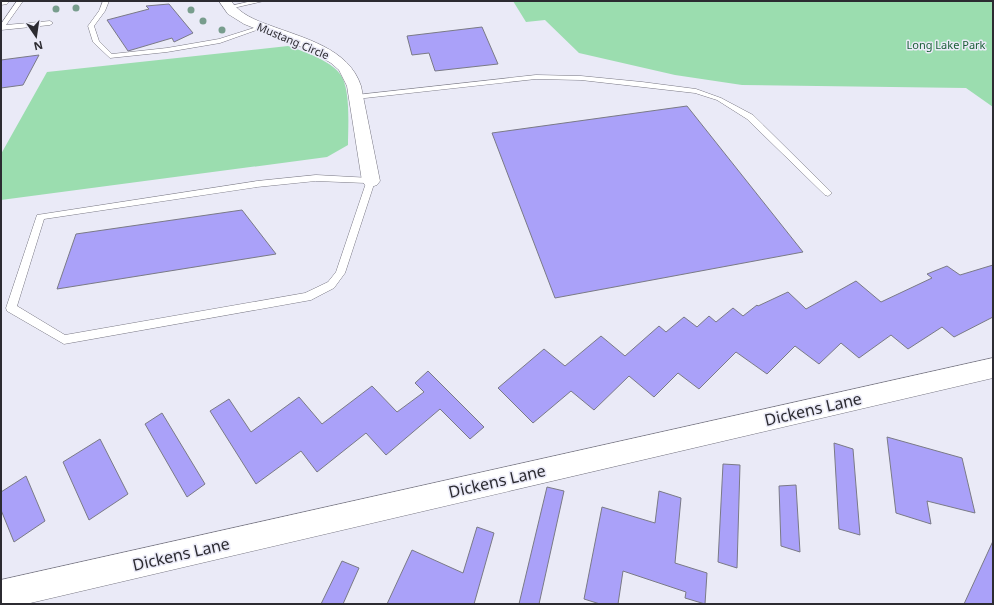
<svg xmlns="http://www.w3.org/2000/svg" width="994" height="605" font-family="'Noto Sans',sans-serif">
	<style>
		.green { fill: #9bddaf }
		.building { fill: #aaa1f9; stroke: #7a7a86 }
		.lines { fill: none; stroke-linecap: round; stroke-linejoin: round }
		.lane-casing { stroke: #797884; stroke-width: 1 }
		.street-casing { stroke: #797884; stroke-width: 1 }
		.lane { fill: #fff; fill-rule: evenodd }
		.street { fill: #fff; fill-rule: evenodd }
		.tree { fill: #789d8d }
		.labels { text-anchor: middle; stroke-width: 3; stroke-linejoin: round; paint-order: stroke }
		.far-street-label { font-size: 11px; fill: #2c2b31; stroke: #eaeaf7 }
		.far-park-label { font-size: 11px; fill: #1b5e37; stroke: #eaeaf7 }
		.near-street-label { font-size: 16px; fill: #2c2b31; stroke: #eaeaf7 }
	</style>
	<rect width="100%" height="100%" fill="#eaeaf7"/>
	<g class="green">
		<path d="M513 1H993V107L966 88 742 85 675 75 579 53 545 20 526 22Z"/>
		<path d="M288 46C303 51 331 61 340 74 351 88 348 127 348 145L327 157 1 200V154L47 72Z"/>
	</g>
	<g class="building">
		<path d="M169 4 193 33 174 42 172 38 128 51 107 20 149 9 146 6Z"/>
		<path d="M482 27 498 64 435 71 429 53 412 55 407 36Z"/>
		<path d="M39 55 23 85 1 88V60Z"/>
		<path d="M687 106 803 252 555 298 492 133Z"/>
		<path d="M242 210 276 254 57 289 76 234Z"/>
		<path d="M993 265V317L954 337 942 327 908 349 891 335 859 358 841 343 819 364 795 346 767 374 736 352 699 389 678 373 654 397 629 376 594 410 571 391 533 423 498 388 544 349 565 366 601 336 625 356 659 326 666 332 684 317 697 327 709 316 716 322 733 308 743 316 757 305 758 306 788 292 806 309 856 281 881 302 932 278 927 274 947 266 960 275Z"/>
		<path d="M428 371 484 427 470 439 440 409 386 455 366 433 317 472 301 451 256 484 210 411 229 399 251 432 299 397 322 424 372 386 397 412 424 392 415 383Z"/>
		<path d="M162 413 205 484 187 497 145 424Z"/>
		<path d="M887 437 962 458 975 513 927 501 931 524 896 513Z"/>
		<path d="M100 439 128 494 89 520 63 462Z"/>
		<path d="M834 443 853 449 860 535 839 529Z"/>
		<path d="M723 464 740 465 737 568 718 562Z"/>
		<path d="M26 476 45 521 14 542 1 510V492Z"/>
		<path d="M796 485 800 552 781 546 779 486Z"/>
		<path d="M547 487 564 491 539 604H519Z"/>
		<path d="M659 491 681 498 675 563 707 573 705 604 685 598 686 592 623 571 618 604H600L584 599 602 507 655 523Z"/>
		<path d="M477 527 494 533 474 604H387L412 550 463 573Z"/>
		<path d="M993 541V604H964Z"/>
		<path d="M342 561 359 568 343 604H321Z"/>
	</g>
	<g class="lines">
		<g class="lane-casing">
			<g id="lane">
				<path d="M17 1H23L6 25 50 21 53 23 50 25 1 30V24Z"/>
				<path d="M103 1H109L105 11 94 26 99 41 112 54 167 48 219 39 260 26 265 27 220 43 167 52 110 58 93 42 88 26 99 11Z"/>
				<path d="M252 1H264L229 9 226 7Z"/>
				<path d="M536 75 581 76 642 82 696 89 721 98 753 115 832 193 828 196 825 195 747 119 717 100 695 93 581 80 536 79 356 99 352 97 356 95Z"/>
				<path d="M316 175 371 178 375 181 345 273 334 288 311 300 64 344 7 311 6 308 37 215 257 181ZM316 181 366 183 336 272 328 282 305 293 65 335 17 306 44 219 257 187Z"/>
			</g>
		</g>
		<g class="street-casing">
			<g id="street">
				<path d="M1 1H9L7 4 1 5Z"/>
				<path d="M219 1H231C240 14 255 20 269 25 303 38 349 48 361 86L380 181 377 185 371 187 365 185 362 181 347 86 339 70 331 63 309 50 244 24 228 14Z"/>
				<path d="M993 358V378L26 604H1V580Z"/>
			</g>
		</g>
		<use href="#lane" class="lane"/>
		<use href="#street" class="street"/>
	</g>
	<g class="tree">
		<circle cx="76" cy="8" r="3.5"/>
		<circle cx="56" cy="9" r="3.5"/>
		<circle cx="191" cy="10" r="3.5"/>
		<circle cx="203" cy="21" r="3.5"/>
		<circle cx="222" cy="30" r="3.5"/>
	</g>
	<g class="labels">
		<g class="far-street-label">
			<text transform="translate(293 41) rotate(23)" y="4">Mustang Circle</text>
		</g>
		<g class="far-park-label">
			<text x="946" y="49">Long Lake Park</text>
		</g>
		<g class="near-street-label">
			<text transform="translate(813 409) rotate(-13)" y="6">Dickens Lane</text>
			<text transform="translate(497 481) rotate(-13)" y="6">Dickens Lane</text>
			<text transform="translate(181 554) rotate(-13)" y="6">Dickens Lane</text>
		</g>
	</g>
	<rect width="994" height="605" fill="none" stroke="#2c2b31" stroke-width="4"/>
	<g transform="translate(36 36) rotate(167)" stroke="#eaeaf7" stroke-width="3" paint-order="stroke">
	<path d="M0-3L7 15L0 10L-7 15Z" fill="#2c2b31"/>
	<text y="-6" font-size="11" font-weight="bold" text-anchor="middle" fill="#2c2b31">N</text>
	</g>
</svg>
